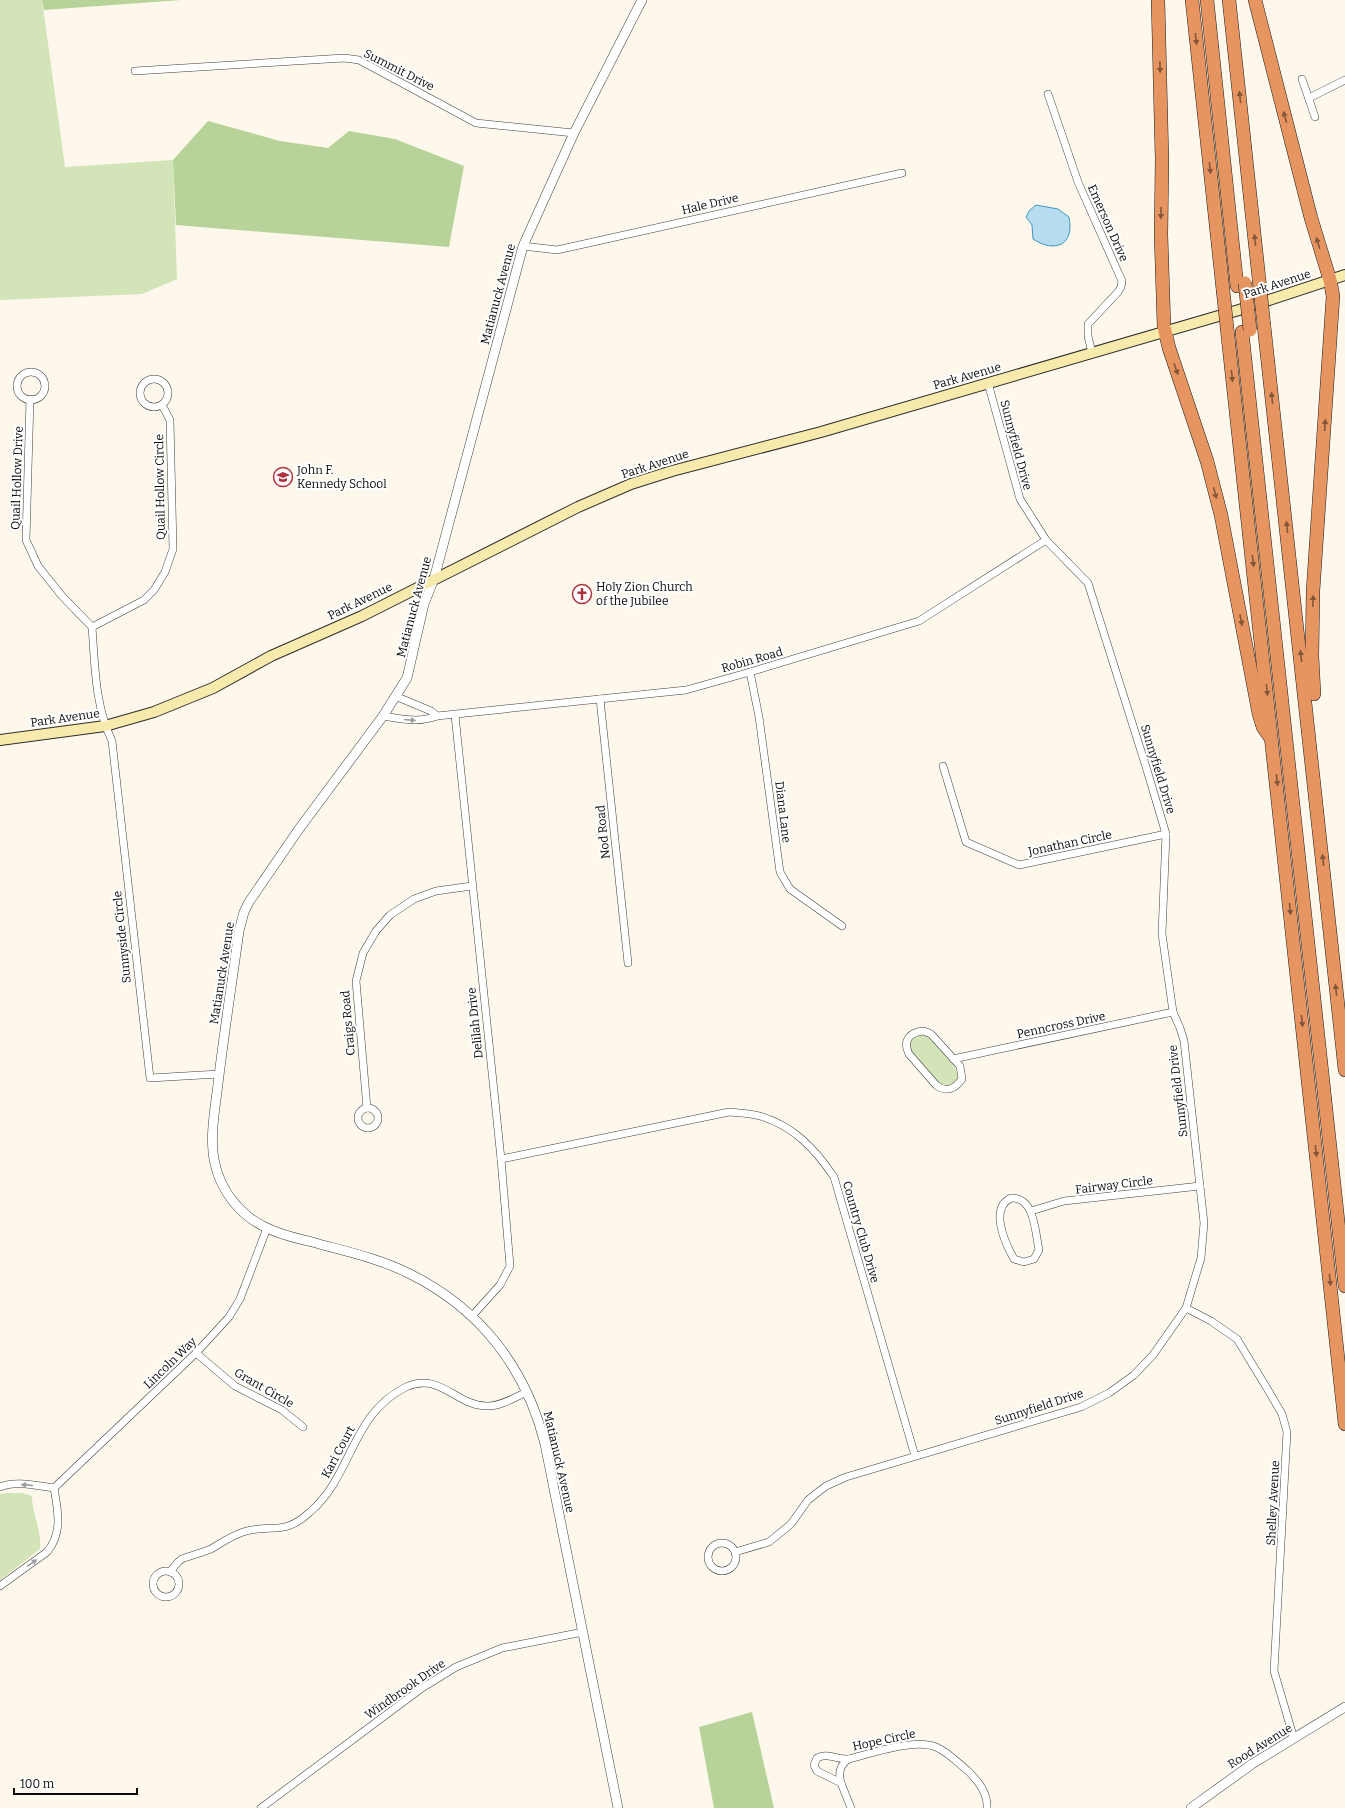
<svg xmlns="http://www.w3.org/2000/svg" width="1345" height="1808" font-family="Bitter,serif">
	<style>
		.green { fill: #d2e4b8 }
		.forest { fill: #b7d399 }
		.water { fill: #b5ddef; stroke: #4396bf }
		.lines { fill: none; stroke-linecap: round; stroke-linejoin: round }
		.minor-casing { stroke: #3e3e3e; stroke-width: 8 }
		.tertiary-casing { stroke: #3e3e3e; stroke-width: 10 }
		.secondary-casing { stroke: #2d2d2d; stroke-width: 12 }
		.motorway-casing { stroke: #1c1c1c; stroke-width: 14 }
		.minor { stroke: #fff; stroke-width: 7 }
		.tertiary { stroke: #fff; stroke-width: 9 }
		.secondary { stroke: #f7eaac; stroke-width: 10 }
		.motorway { stroke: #e69460; stroke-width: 13 }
		.motorway-bridge-casing { stroke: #1c1c1c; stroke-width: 14; stroke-linecap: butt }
		.motorway-bridge { stroke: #e69460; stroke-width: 13 }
		.oneway { fill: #83563a }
		.oneway2 { fill: #9d9d9d }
		.labels { text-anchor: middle; stroke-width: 4; stroke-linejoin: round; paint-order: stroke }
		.street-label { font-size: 12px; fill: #0b0b0b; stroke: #fff }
		.poi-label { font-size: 12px; fill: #0b0b0b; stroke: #fff; text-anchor: start }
	</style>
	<rect width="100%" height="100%" fill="#fdf8eb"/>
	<g class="green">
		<path d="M0 0H42L65 167 173 160 177 279 142 294 0 300Z"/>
		<path d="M921 1034C932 1036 960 1067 958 1079L953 1084 946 1086 939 1083 911 1051 909 1044 912 1038Z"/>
		<path d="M8 1493H22L32 1496C32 1515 42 1530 40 1549L0 1580V1494Z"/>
	</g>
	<g class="forest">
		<path d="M42 0H181L44 10Z"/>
		<path d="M208 121 280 141 328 148 349 131 395 139 464 166 449 247 176 225 173 160Z"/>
		<path d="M752 1712 774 1808H714L699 1727Z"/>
	</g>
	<path class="water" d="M1036 205 1058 209 1069 217C1075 246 1054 253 1033 239L1032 225 1026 217 1029 211Z"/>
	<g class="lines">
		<g class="minor-casing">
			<g id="minor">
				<path d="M135 71 344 58 359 60 476 123 574 133"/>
				<path d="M1302 79 1315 117"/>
				<path d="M1048 94 1078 182 1122 281 1121 287 1118 292 1088 324V336L1092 353"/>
				<path d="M1309 98 1345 80"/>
				<path d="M523 246 557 250 902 173"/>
				<circle cx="31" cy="386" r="14"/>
				<circle cx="154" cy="393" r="14"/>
				<path d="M30 399 26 540 38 566 62 596 92 627C95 666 95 706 112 741L150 1078 219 1074"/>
				<path d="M92 627 144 600 154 590 165 572 173 549 170 420 162 405"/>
				<path d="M750 672 759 717 780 872 790 889 842 926"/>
				<path d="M395 696 431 711 437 716"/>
				<path d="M600 699 628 963"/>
				<path d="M455 715 501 1159 510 1266 500 1285 472 1316"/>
				<path d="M383 716C401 719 419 723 437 716L686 690 750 672 919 621 1046 540"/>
				<path d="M943 766 966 842 1019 865 1166 834"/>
				<path d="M924 1031 931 1034 960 1066 962 1079C955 1089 946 1093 936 1085L909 1054C902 1040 910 1032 924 1031Z"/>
				<path d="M953 1059 1173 1012"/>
				<circle cx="368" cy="1118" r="10"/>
				<path d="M367 1108 356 981 363 953 376 931 390 915 414 899 436 891 472 886"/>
				<path d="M501 1159 729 1112C739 1113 750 1113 760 1116 794 1126 815 1149 834 1177L915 1456"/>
				<path d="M1011 1198C1035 1197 1035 1232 1039 1250L1034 1259 1024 1262 1014 1259C1005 1243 989 1208 1011 1198Z"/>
				<path d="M1031 1211 1064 1201 1200 1186"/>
				<path d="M1186 1308 1211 1321 1237 1339 1268 1390 1282 1414 1287 1432 1274 1671 1294 1739"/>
				<path d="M196 1353 235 1386 282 1410 303 1427"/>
				<path d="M0 1487C16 1480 37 1486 54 1488"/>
				<path d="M54 1488 196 1353 229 1317 240 1299 267 1228"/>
				<circle cx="722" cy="1557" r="14"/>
				<path d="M735 1552 769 1542 791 1524 808 1500 826 1486 846 1477 1081 1407 1109 1393 1134 1375 1153 1355 1186 1308 1201 1258 1204 1223 1184 1041 1180 1028 1173 1012 1162 934 1166 834 1147 770 1088 583 1046 540 1020 499 988 383"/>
				<circle cx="166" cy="1584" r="13"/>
				<path d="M170 1572 178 1562 182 1559C192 1555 201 1553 211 1549 221 1543 231 1536 243 1532 272 1523 283 1537 310 1512 353 1475 351 1414 406 1387 440 1371 457 1407 488 1406 502 1406 515 1397 527 1392"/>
				<path d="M0 1586 47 1552C63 1533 58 1511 54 1488"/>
				<path d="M841 1783C838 1774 840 1764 849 1759"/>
				<path d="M261 1808 422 1688 456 1667 502 1648 583 1632"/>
				<path d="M851 1808 841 1783 817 1771 814 1765 817 1758C827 1752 837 1760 849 1759 872 1753 915 1738 936 1747 948 1752 958 1763 968 1771 978 1781 988 1793 987 1808"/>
			</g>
		</g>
		<g class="tertiary-casing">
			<g id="tertiary">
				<path d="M618 1808 545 1444C526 1368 480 1308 408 1273 378 1258 344 1251 312 1242 296 1238 280 1235 265 1227 240 1215 221 1191 215 1164 209 1138 215 1110 218 1084 224 1033 232 982 239 931L244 912 249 902 299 829 383 716 407 678 424 604 434 579 523 246 574 133 642 0"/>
				<path d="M1191 1808 1252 1764 1345 1707"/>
			</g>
		</g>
		<g class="secondary-casing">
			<path id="secondary" d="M0 740 105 726 154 712 213 688 271 656 362 616 578 507 631 484 672 471 821 432 1239 310 1345 275"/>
		</g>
		<g class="motorway-casing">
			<g id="motorway">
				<path d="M1158 0 1162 160 1161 235 1164 327 1169 348 1207 461 1221 515 1259 714 1263 727 1270 737"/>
				<path d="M1192 0 1223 290"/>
				<path d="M1207 0 1237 286"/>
				<path d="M1229 0 1259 279"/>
				<path d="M1255 0 1311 218 1330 280 1333 296 1313 591 1312 656 1314 694"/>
				<path d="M1264 326 1345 1070"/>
				<path d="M1242 332 1345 1286"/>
				<path d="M1228 337 1345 1424"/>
			</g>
		</g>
		<use href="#minor" class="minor"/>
		<use href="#tertiary" class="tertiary"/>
		<use href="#secondary" class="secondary"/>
		<use href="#motorway" class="motorway"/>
		<g class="motorway-bridge-casing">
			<g id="motorway-bridge">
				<path d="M1259 279 1264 326"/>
				<path d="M1245 283 1250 330"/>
				<path d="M1223 290 1228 337"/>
			</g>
		</g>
		<use href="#motorway-bridge" class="motorway-bridge"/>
	</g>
	<defs><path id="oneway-solid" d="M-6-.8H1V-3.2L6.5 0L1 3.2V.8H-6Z"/></defs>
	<g class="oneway">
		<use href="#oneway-solid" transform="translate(1196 39) rotate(84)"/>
		<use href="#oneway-solid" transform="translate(1160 67) rotate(89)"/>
		<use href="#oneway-solid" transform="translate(1240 97) rotate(-96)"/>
		<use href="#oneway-solid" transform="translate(1285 117) rotate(-105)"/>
		<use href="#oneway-solid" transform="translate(1210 168) rotate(84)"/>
		<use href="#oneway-solid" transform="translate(1161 213) rotate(91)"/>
		<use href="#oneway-solid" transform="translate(1255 240) rotate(-96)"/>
		<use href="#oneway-solid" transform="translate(1318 243) rotate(-106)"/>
		<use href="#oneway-solid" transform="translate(1176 369) rotate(71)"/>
		<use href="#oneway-solid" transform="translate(1232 376) rotate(84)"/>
		<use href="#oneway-solid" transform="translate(1272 398) rotate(-96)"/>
		<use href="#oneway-solid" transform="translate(1325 425) rotate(-86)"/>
		<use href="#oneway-solid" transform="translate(1215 493) rotate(76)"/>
		<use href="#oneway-solid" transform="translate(1287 527) rotate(-96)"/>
		<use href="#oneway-solid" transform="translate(1253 561) rotate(84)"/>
		<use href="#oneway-solid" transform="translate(1313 601) rotate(-88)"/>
		<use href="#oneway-solid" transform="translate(1241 620) rotate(79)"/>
		<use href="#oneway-solid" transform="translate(1301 656) rotate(-96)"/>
		<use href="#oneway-solid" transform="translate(1267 690) rotate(84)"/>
		<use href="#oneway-solid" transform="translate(1277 780) rotate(84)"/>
		<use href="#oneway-solid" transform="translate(1323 860) rotate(-96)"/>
		<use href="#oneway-solid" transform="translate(1290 909) rotate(84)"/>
		<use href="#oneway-solid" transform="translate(1336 990) rotate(-96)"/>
		<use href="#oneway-solid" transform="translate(1302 1021) rotate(84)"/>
		<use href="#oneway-solid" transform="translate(1316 1151) rotate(84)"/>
		<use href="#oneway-solid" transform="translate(1330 1280) rotate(84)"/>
	</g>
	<g class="oneway2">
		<use href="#oneway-solid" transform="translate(410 720) rotate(5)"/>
		<use href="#oneway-solid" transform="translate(27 1485) rotate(-175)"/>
		<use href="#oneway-solid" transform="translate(32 1563) rotate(-35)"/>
	</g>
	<defs>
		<g id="school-ring" transform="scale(1)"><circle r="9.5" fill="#fff" stroke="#ad313f" stroke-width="1.5"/><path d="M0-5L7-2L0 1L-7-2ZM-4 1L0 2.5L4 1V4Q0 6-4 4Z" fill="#ad313f"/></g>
		<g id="church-ring" transform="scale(1)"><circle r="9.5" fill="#fff" stroke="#ad313f" stroke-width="1.5"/><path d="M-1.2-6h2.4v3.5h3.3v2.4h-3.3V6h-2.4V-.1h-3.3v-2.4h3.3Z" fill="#ad313f"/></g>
	</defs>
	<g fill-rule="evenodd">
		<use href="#school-ring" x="283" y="477"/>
		<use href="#church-ring" x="582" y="594"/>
	</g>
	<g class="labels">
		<g class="street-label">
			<text transform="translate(399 70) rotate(27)" y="4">Summit Drive</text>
			<text transform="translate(710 204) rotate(-13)" y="4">Hale Drive</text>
			<text transform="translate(1108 223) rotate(66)" y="4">Emerson Drive</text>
			<text transform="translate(1277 284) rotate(-18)" y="4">Park Avenue</text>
			<text transform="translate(498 294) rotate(-75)" y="4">Matianuck Avenue</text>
			<text transform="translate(967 376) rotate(-16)" y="4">Park Avenue</text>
			<text transform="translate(1016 445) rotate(75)" y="4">Sunnyfield Drive</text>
			<text transform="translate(655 464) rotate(-18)" y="4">Park Avenue</text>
			<text transform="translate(17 478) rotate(-88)" y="4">Quail Hollow Drive</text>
			<text transform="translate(160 487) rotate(-91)" y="4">Quail Hollow Circle</text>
			<text transform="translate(360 601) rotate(-26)" y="4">Park Avenue</text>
			<text transform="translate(414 607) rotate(-75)" y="4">Matianuck Avenue</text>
			<text transform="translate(752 660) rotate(-16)" y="4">Robin Road</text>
			<text transform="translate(65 718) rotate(-8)" y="4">Park Avenue</text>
			<text transform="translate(1158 769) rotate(73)" y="4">Sunnyfield Drive</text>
			<text transform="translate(783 812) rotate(83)" y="4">Diana Lane</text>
			<text transform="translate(603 832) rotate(-96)" y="4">Nod Road</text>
			<text transform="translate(1070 843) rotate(-12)" y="4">Jonathan Circle</text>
			<text transform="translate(122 937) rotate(-96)" y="4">Sunnyside Circle</text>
			<text transform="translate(222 973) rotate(-81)" y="4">Matianuck Avenue</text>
			<text transform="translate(348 1023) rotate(-95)" y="4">Craigs Road</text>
			<text transform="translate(475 1023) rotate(-96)" y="4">Delilah Drive</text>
			<text transform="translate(1061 1025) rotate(-12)" y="4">Penncross Drive</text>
			<text transform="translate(1178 1091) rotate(-97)" y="4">Sunnyfield Drive</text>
			<text transform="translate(1114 1185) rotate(-7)" y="4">Fairway Circle</text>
			<text transform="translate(861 1232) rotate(74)" y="4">Country Club Drive</text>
			<text transform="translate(170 1363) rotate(-44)" y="4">Lincoln Way</text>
			<text transform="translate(264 1388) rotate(30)" y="4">Grant Circle</text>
			<text transform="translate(1039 1407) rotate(-18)" y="4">Sunnyfield Drive</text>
			<text transform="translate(338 1452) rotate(-62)" y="4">Kari Court</text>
			<text transform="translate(559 1462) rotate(77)" y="4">Matianuck Avenue</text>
			<text transform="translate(1273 1503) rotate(-87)" y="4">Shelley Avenue</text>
			<text transform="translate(405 1689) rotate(-35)" y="4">Windbrook Drive</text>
			<text transform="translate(884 1740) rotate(-12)" y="4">Hope Circle</text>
			<text transform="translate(1260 1746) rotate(-32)" y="4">Rood Avenue</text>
		</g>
		<g class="poi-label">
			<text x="297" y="474">John F.<tspan x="297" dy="14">Kennedy School</tspan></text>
			<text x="596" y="591">Holy Zion Church<tspan x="596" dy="14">of the Jubilee</tspan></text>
		</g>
	</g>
	<path d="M14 1788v6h123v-6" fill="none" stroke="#0b0b0b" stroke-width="2"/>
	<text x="20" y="1788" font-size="12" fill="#0b0b0b" stroke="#ffffff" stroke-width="3" paint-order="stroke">100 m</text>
</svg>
